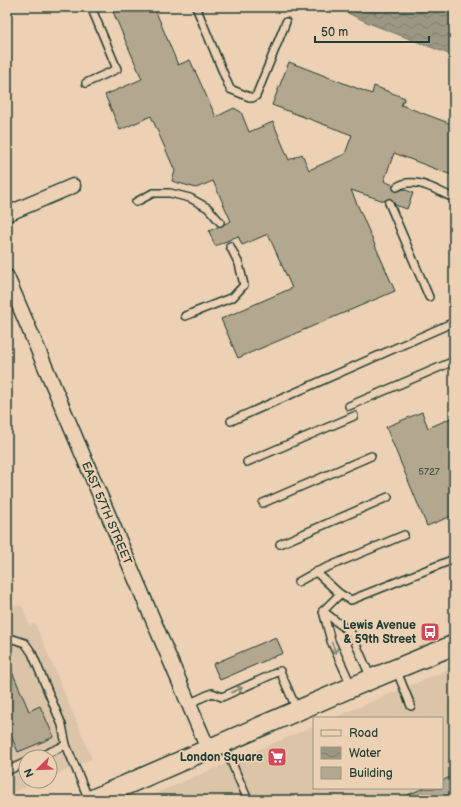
<svg xmlns="http://www.w3.org/2000/svg" width="461" height="807" font-family="'Balsamiq Sans',sans-serif">
	<style>
		.built { fill: #dcc4a9 }
		.water { fill: url(#water-waves); stroke: #697363 }
		.building { fill: #b4a790; stroke: #1f3d34 }
		.lines { fill: none; stroke-linecap: round; stroke-linejoin: round }
		.lane-casing { stroke: #1f3d34; stroke-width: 10 }
		.street-casing { stroke: #1f3d34; stroke-width: 17 }
		.secondary-casing { stroke: #1f3d34; stroke-width: 22 }
		.lane { stroke: #edd1b4; stroke-width: 7 }
		.street { stroke: #edd1b4; stroke-width: 14 }
		.secondary { stroke: #edd1b4; stroke-width: 19 }
		.oneway { stroke: #7c806e }
		.labels { text-anchor: middle; stroke-width: 3.5; stroke-linejoin: round; paint-order: stroke }
		.number-label { font-size: 10px; fill: #44584b }
		.street-label { font-size: 12px; fill: #1f3d34; stroke: #edd1b4 }
		.poi-label { font-size: 12px; font-weight: bold; fill: #1f3d34; stroke: #edd1b4; text-anchor: end }
	</style>
	<defs>
		<pattern id="water-waves" width="16" height="10" patternUnits="userSpaceOnUse"><rect width="16" height="10" fill="#9b9782"/><path d="M0 5q4-4 8 0t8 0" fill="none" stroke="#7e7c6b"/></pattern>
	</defs>
	<rect width="100%" height="100%" fill="#edd1b4"/>
	<filter id="ink" filterUnits="userSpaceOnUse"><feTurbulence type="fractalNoise" baseFrequency=".025" numOctaves="2"/><feDisplacementMap in="SourceGraphic" scale="8" xChannelSelector="R" yChannelSelector="G"/><feConvolveMatrix kernelMatrix="1 2 1 2 8 2 1 2 1" color-interpolation-filters="sRGB"/></filter>
	<g filter="url(#ink)">
		<g class="built">
			<path d="M13 605 22 606 29 625 35 623 92 759 50 777V757H26V781H40L7 795V607Z"/>
			<path d="M454 667V800H140L314 726V788H442V718H333Z"/>
		</g>
		<path class="water" d="M335 7H454V56L371 24Z"/>
		<g class="building">
			<path d="M111 7H154L178 65 190 60 216 117 234 108 241 112 249 132 273 122 289 160 302 154 309 170 345 154 352 135 272 105 289 62 372 94 374 86 405 98 401 105 454 125V176L394 153 384 181 393 185 395 191 404 189 413 193 407 209 395 205 390 198 384 201 351 190 395 291 238 358 221 319 292 288 268 234 242 245 238 236 215 246 209 231 231 221 213 181 196 188 172 181 175 171 151 116 120 130 105 95 142 79Z"/>
			<path d="M422 412 428 428 454 417V515L427 526 386 427Z"/>
			<path d="M276 637 283 653 220 680 213 664Z"/>
			<path d="M7 660 29 711 40 706 54 737 18 752 7 727Z"/>
			<path d="M454 775V800H396L424 788H442V781Z"/>
		</g>
		<g class="lines">
			<g class="lane-casing">
				<g id="lane">
					<path d="M196 7 230 89 252 98 256 96 286 22"/>
					<path d="M86 83 117 69 91 7"/>
					<path d="M397 187C414 175 437 191 454 198"/>
					<path d="M136 202 153 193H170L190 198 208 208 220 222"/>
					<path d="M389 203 429 297"/>
					<path d="M185 316 233 297 244 285 239 264 230 246"/>
					<path d="M349 406 454 361"/>
					<path d="M231 421 454 322"/>
					<path d="M247 462 354 416"/>
					<path d="M263 503 371 456"/>
					<path d="M280 544 388 497"/>
					<path d="M316 572 340 594 351 600 454 559"/>
					<path d="M298 582 316 572 404 535"/>
					<path d="M323 611 351 633 371 678"/>
					<path d="M323 611 331 641 352 687"/>
					<path d="M323 611 340 594"/>
					<path d="M7 641 13 639 25 643 32 653 62 725 66 745 89 800"/>
					<path d="M396 669 411 706"/>
					<path d="M188 704 212 693 222 697 280 671 297 710"/>
					<path d="M223 743 248 800"/>
					<path d="M38 757 66 745"/>
					<path d="M7 771 26 762"/>
				</g>
			</g>
			<g class="street-casing">
				<g id="street">
					<path d="M7 214 73 186"/>
					<path d="M7 277 208 749"/>
				</g>
			</g>
			<g class="secondary-casing">
				<path id="secondary" d="M91 800 352 687 454 645"/>
			</g>
			<use href="#lane" class="lane"/>
			<use href="#street" class="street"/>
			<use href="#secondary" class="secondary"/>
		</g>
		<defs><path id="oneway-shaft" d="M-6 0H5M1.5-3L5.5 0L1.5 3" fill="none" stroke-width="1.6" stroke-linecap="round" stroke-linejoin="round"/></defs>
		<g class="oneway">
			<use href="#oneway-shaft" transform="translate(334 648) rotate(66)"/>
			<use href="#oneway-shaft" transform="translate(237 690) rotate(-24)"/>
		</g>
	</g>
	<defs>
		<g id="bus-square" transform="scale(1)"><rect x="-9" y="-9" width="18" height="18" rx="4" fill="#d1495b" stroke="#edd1b4"/><path d="M-5-6H5V4H4V6H2V4H-2V6H-4V4H-5ZM-3.5-4V0h7V-4ZM-3.5 1.2v1.5H-2V1.2ZM2 1.2v1.5H3.5V1.2Z" fill="#fff"/></g>
		<g id="supermarket-square" transform="scale(1)"><rect x="-9" y="-9" width="18" height="18" rx="4" fill="#d1495b" stroke="#edd1b4"/><path d="M-6-5.5h2.5l.6 2H6L4.5 2H-2.5L-4.4-4H-6ZM-1.5 3.2a1.3 1.3 0 1 0 .1 0ZM3 3.2a1.3 1.3 0 1 0 .1 0Z" fill="#fff"/></g>
	</defs>
	<g fill-rule="evenodd">
		<use href="#bus-square" x="430" y="632"/>
		<use href="#supermarket-square" x="277" y="757"/>
	</g>
	<g class="labels">
		<g class="number-label">
			<text x="429" y="475">5727</text>
		</g>
		<g class="street-label">
			<text transform="translate(107 513) rotate(67)" y="4">EAST 57TH STREET</text>
		</g>
		<g class="poi-label">
			<text x="416" y="629">Lewis Avenue<tspan x="416" dy="14">&amp; 59th Street</tspan></text>
			<text x="263" y="761">London Square</text>
		</g>
	</g>
	<rect width="461" height="807" fill="none" stroke="#edd1b4" stroke-width="24"/>
	<rect x="12" y="12" width="437" height="783" fill="none" stroke="#1f3d34" stroke-width="1.5" filter="url(#ink)"/>
	<rect x="313" y="717" width="130" height="72" fill="#edd1b4" stroke="#9b9681"/>
	<rect x="321" y="730" width="20" height="6" fill="#edd1b4" stroke="#9b9681"/>
	<text x="349" y="737" font-size="12" fill="#1f3d34">Road</text>
	<rect x="321" y="747" width="20" height="12" fill="url(#water-waves)" stroke="#9b9681"/>
	<text x="349" y="757" font-size="12" fill="#1f3d34">Water</text>
	<rect x="321" y="767" width="20" height="12" fill="#b4a790" stroke="#9b9681"/>
	<text x="349" y="777" font-size="12" fill="#1f3d34">Building</text>
	<g transform="translate(38 769) rotate(247)"><circle r="19" fill="#edd1b4" stroke="#9b9681"/>
	<path d="M0-3L7 15L0 10L-7 15Z" fill="#d1495b"/>
	<text y="-6" font-size="11" font-weight="bold" text-anchor="middle" fill="#1f3d34">N</text>
	</g>
	<path d="M315 36v6h114v-6" fill="none" stroke="#1f3d34" stroke-width="2"/>
	<text x="321" y="36" font-size="12" fill="#1f3d34" stroke="#edd1b4" stroke-width="3" paint-order="stroke">50 m</text>
</svg>
